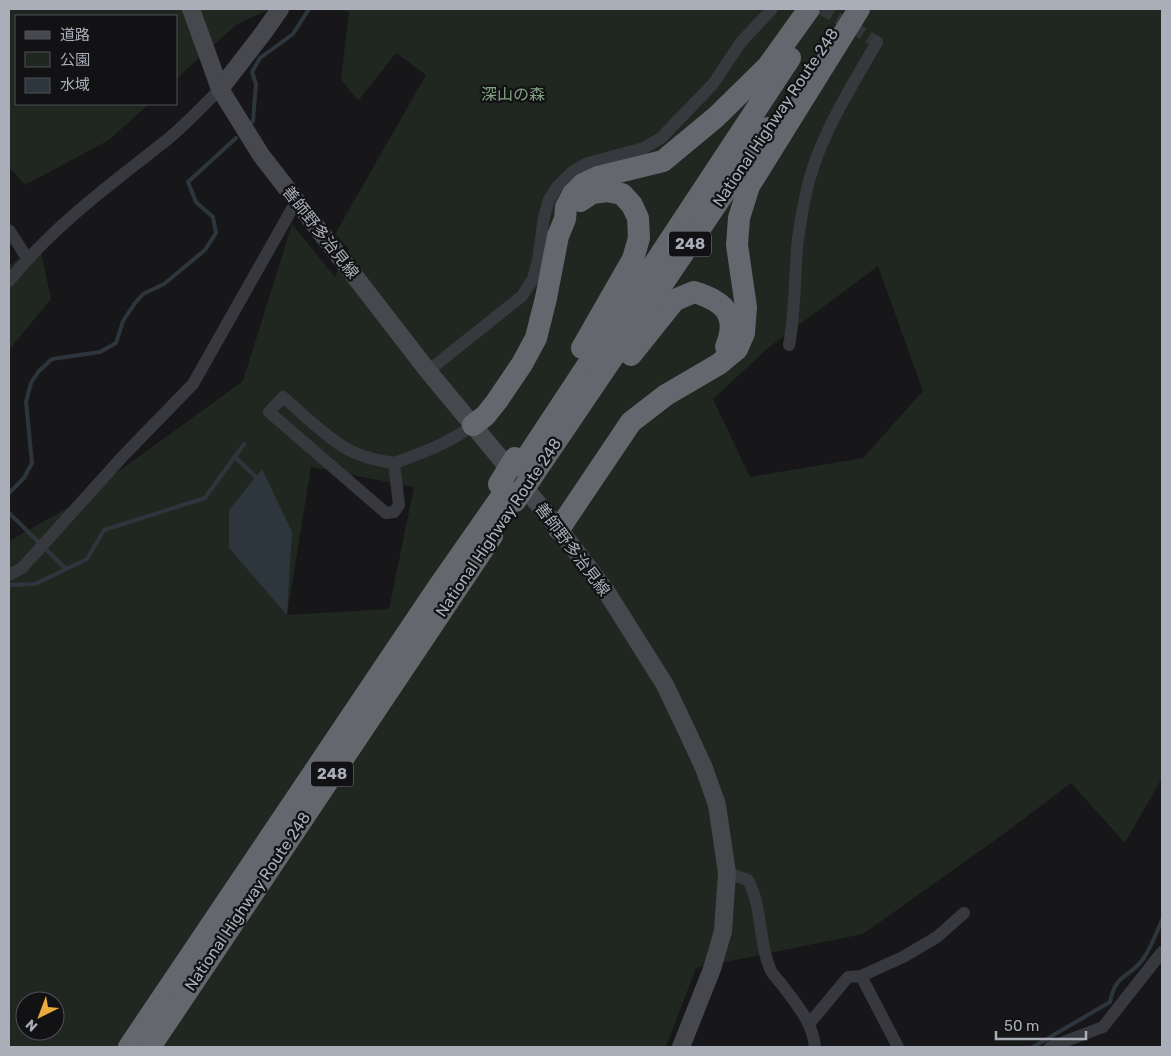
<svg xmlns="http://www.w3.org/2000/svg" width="1171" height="1056" font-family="Rubik,'Noto Sans JP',sans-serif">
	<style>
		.green { fill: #1f2720; fill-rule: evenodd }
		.water { fill: #2d363c }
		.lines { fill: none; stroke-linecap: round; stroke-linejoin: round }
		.stream { stroke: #2d363c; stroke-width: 4 }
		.street-tunnel { stroke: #343539; stroke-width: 12; stroke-dasharray: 12 6; stroke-linecap: butt }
		.street { stroke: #38393e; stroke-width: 12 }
		.secondary { stroke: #46484e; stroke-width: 18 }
		.highway { stroke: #64676e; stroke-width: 22 }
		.highway-bridge { stroke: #64676e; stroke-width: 22 }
		.labels { text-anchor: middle; stroke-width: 4.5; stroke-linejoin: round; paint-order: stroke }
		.shield { fill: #121214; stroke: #7c7f87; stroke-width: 1 }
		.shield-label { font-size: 15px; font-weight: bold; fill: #a9aeb8 }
		.park-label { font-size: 16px; fill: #81a282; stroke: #121214 }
		.street-label { font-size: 16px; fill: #a9aeb8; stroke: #121214 }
	</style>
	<rect width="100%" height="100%" fill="#171719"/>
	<g class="green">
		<path d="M9 9H270L236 25 176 79V16H16V104H149L109 140 25 185 9 167Z"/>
		<path d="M339 9H1162V778L1125 843 1071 783 998 838 863 934 696 968 666 1047H9V541L71 506 243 381 292 224 335 277 349 249 335 234 426 75 396 53 358 101 341 79 349 12ZM878 266 923 391 863 458 750 477 713 399 768 348ZM311 467 414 487 389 609 287 615ZM25 1001H55V1031H25Z"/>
		<path d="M39 243 51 299 9 350V266Z"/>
	</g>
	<path class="water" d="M262 469 292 532 287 615 229 548V510Z"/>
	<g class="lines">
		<g class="stream">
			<path d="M251 123 253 121 256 84 252 72 260 58 293 34 309 9"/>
			<path d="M235 457 256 477"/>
			<path d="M9 493 24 478 32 463 26 402 31 383 39 371 52 359 100 352 116 343 123 321 135 303 143 294 164 284 205 250 216 233 213 217 196 202 188 182 236 138"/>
			<path d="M9 513 66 569"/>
			<path d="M9 585 35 584 87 559 104 530 205 498 244 444"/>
			<path d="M1033 1047 1110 1002C1116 972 1129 979 1143 959 1151 948 1156 934 1162 920"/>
		</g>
		<path class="street-tunnel" d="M822 9 877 42"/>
		<g class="street">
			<path d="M9 230 27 258"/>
			<path d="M9 281C54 225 112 183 168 139 186 124 203 106 220 89"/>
			<path d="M789 345C796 310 794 274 798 239 800 225 802 211 805 198 816 141 849 91 877 42"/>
			<path d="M428 371 522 296 533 279 538 260 544 217 549 200 557 187 572 172 588 163 644 148 661 138 713 84 741 42 772 9"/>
			<path d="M394 463C380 461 366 458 353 452 330 441 303 414 283 397L269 412 386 513 394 512 399 505 394 463C422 453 450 443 473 425"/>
			<path d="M9 575 22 568 124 455 193 384 297 200"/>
			<path d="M727 873 748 880C763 908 758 942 771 971 774 976 779 981 783 986 797 1005 813 1023 815 1047"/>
			<path d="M861 976 903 957 937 937 964 913"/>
			<path d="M809 1024 848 977 861 976 898 1047"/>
			<path d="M1050 1047 1103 1027 1162 952"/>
		</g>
		<g class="secondary">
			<path d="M191 9 220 89 261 155 428 371 559 529 606 591 665 685 686 729 704 768 717 805 727 873 723 931 712 969 681 1047"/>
			<path d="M220 89 264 32 280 9"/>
		</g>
		<g class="highway">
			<path d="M580 201 592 193 607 191 622 194 632 205 638 218 639 238 633 259 582 348"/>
			<path d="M631 355 675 300 694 292C724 301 739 315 726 347"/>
			<path d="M473 425 485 416 497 401 522 364 536 338 546 298 558 236 565 219 566 207 573 194 583 184 598 177 663 161 716 117 768 66 809 9"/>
			<path d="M521 466 790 58"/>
			<path d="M531 478 768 128"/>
			<path d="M559 529 631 422 666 395 719 364 737 349 744 333 746 307 737 245 739 218 749 186 859 9"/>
			<path d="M129 1047 437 589 506 490"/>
			<path d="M150 1047 492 536"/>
		</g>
		<g class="highway-bridge">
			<path d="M499 484 515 458"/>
			<path d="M515 501 531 478"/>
		</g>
	</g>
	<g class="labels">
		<g class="shield">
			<rect x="669" y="231.5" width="42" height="25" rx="4"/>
			<rect x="311" y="761.5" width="42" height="25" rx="4"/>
		</g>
		<g class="shield-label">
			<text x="690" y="249">248</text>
			<text x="332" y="779">248</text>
		</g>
		<g class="park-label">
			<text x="513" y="100">深山の森</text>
		</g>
		<g class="street-label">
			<text transform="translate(775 117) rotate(-56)" y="6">National Highway Route 248</text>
			<text transform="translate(321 232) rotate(52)" y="6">善師野多治見線</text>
			<text transform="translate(498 527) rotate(-56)" y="6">National Highway Route 248</text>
			<text transform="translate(573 549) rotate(53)" y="6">善師野多治見線</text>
			<text transform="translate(247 901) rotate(-56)" y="6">National Highway Route 248</text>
		</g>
	</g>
	<rect width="1171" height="1056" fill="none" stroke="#a9aeb8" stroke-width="20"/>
	<rect x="15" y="15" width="162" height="90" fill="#121214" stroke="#4e5056"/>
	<rect x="25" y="31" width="25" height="8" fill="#46484e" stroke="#4e5056"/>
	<text x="60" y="40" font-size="15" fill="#a9aeb8">道路</text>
	<rect x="25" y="52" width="25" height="15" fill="#1f2720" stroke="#4e5056"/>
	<text x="60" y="65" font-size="15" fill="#a9aeb8">公園</text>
	<rect x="25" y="78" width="25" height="15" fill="#2d363c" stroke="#4e5056"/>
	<text x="60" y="90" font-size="15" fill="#a9aeb8">水域</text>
	<g transform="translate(40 1016) rotate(222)"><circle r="24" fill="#121214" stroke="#4e5056"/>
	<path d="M0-4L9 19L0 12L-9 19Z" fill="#ebaa3c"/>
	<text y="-8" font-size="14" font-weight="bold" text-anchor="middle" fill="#a9aeb8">N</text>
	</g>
	<path d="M996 1031v8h90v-8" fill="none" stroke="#a9aeb8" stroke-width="2.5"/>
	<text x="1004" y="1031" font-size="15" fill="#a9aeb8" stroke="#121214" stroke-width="4" paint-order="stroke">50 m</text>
</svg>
